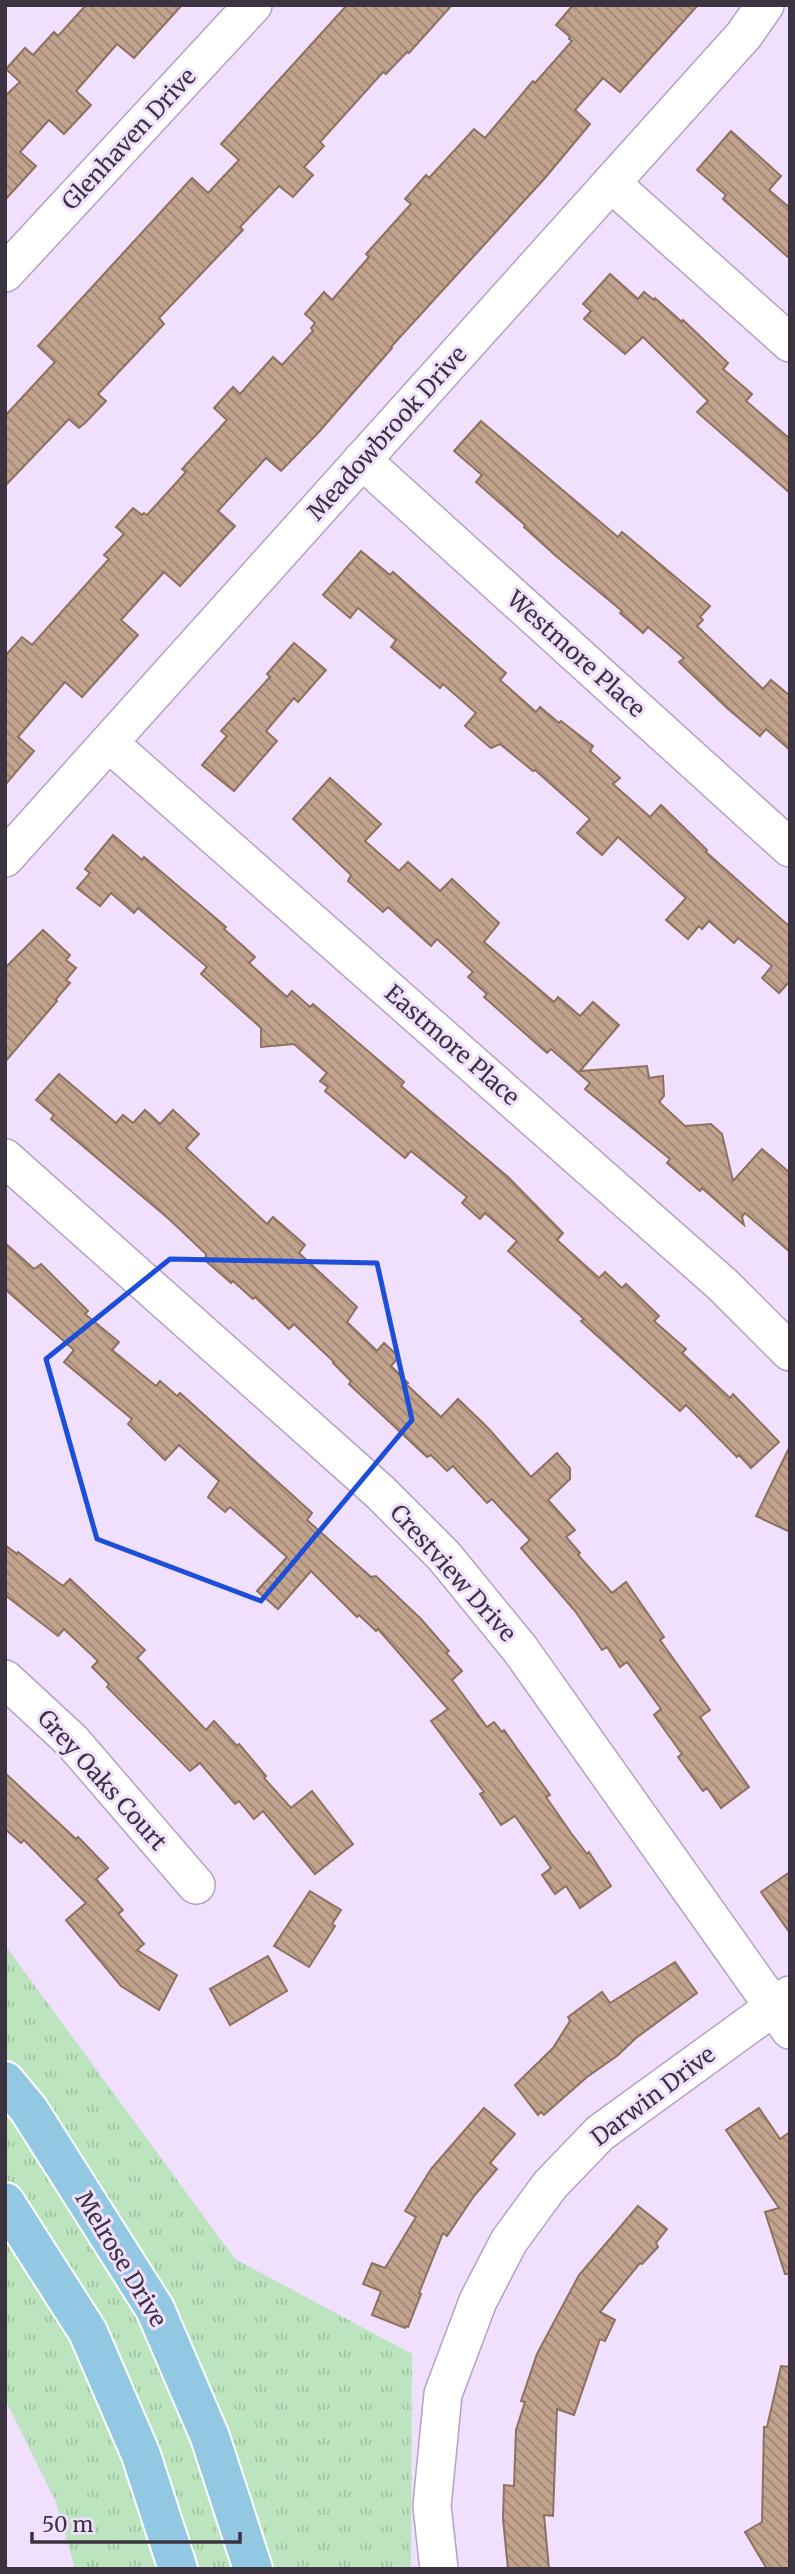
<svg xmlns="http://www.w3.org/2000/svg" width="795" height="2574" font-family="Merriweather,serif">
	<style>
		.grass { fill: url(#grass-tufts) }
		.building { fill: url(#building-back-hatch); stroke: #8d715e; stroke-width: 2 }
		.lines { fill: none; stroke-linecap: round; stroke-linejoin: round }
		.minor-casing { stroke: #b4a3c0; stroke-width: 40 }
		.major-casing { stroke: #fff; stroke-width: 42 }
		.minor { stroke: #fff; stroke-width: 37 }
		.major { stroke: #92c8e2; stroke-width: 38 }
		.marked { fill: none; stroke: #1d4ed8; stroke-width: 5; stroke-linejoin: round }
		.labels { text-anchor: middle; stroke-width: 6; stroke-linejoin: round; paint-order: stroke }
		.street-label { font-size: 23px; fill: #3b3440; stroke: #f1dffe }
	</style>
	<defs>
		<pattern id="grass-tufts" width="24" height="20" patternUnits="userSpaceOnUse" patternTransform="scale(1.75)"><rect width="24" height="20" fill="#bce4be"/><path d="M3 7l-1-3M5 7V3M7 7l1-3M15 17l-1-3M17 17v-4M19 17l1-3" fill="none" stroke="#a2c4a4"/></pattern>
		<pattern id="building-back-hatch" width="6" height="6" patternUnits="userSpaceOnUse" patternTransform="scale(1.75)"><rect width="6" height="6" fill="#c1a38e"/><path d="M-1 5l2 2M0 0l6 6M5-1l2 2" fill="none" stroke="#9e8675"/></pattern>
	</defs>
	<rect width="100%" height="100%" fill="#f1dffe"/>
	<path class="grass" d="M5 1945 235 2259 412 2354 411 2569H75L56 2502 5 2399Z"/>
	<g class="building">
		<path d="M86 5H182L134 58 117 44 76 91 91 105 64 134 49 120 20 152 36 166 5 200V96L20 82 6 69 25 48 33 55 54 32 58 36Z"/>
		<path d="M347 5H452L409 53 407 52 386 74 383 72 320 142 324 146 304 167 313 175 293 197 279 186 240 227 243 230 159 318 164 324 98 394 106 401 86 422 79 428 69 419 5 486V416L55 362 38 346 192 178 208 193 239 160 221 144Z"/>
		<path d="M573 5H698L620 92 603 78 575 110 590 124 545 178 391 347 392 348 318 433 281 471 266 458 218 511 235 526 180 586 164 572 121 620 138 635 82 697 65 682 18 737 34 751 5 785V656L22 637 32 645 109 559 104 555 124 534 116 527 133 508 142 515 144 513 147 515 186 472 182 469 227 420 214 408 233 387 240 394 273 357 282 365 313 331 311 328 315 323 305 314 324 292 332 300 369 257 366 254 411 204 405 199 426 175 429 178 474 129 485 138 533 81 535 83 572 41 569 39 570 37 556 25Z"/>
		<path d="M731 131 781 176 769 190 790 208V259L723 199 726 195 697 170Z"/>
		<path d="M610 274 638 299 644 292 654 300 655 298 682 322 683 320 728 363 723 369 752 394 746 401 790 439V493L697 412 708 401 643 337 625 354 584 319 591 311 583 304Z"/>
		<path d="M481 421 618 537 622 532 710 606 700 617 703 620 697 626 763 689 771 680 790 696V750L766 729 760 736 727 708 679 662 684 658 648 627 643 633 620 613 622 611 556 556 524 527 525 525 476 482 482 475 454 451Z"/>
		<path d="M361 551 390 575 393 572 498 666 506 673 500 680 536 712 540 707 559 723 561 721 593 746 590 751 620 778 613 784 650 817 661 805 707 850 706 852 790 927V981L779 993 762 978 772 966 738 938 734 943 709 921 702 929 699 926 688 939 666 920 686 898 618 837 602 855 577 833 590 819 535 770 533 771 500 744 491 748 465 726 476 713 443 684 440 688 391 647 396 640 358 608 350 618 323 595Z"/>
		<path d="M294 643 326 670 298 702 294 698 266 731 277 741 234 791 202 765 227 736 221 731 270 677 267 674Z"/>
		<path d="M330 778 381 824 365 841 399 871 408 862 440 891 452 879 499 923 484 942 554 1002 558 997 580 1016 593 1002 619 1025 580 1071 647 1066 649 1078 663 1076 664 1096 659 1102 685 1126 711 1124 722 1134 733 1181 762 1149 790 1173V1252L745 1213 742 1217 744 1225 702 1188 700 1191 667 1163 670 1159 585 1089 590 1083 551 1049 547 1053 484 997 487 994 468 977 473 972 437 939 431 946 388 907 383 912 348 881 351 875 293 819Z"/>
		<path d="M113 835 142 860 144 857 226 927 224 929 255 957 249 963 287 997 292 991 310 1007 313 1004 404 1082 401 1086 508 1177 563 1233 557 1240 599 1278 605 1272 622 1288 626 1284 659 1316 654 1321 686 1349 682 1353 730 1398 733 1394 779 1442 751 1468 739 1455 737 1457 686 1405 680 1411 581 1321 584 1319 508 1251 517 1241 485 1213 480 1219 462 1203 467 1197 411 1151 405 1158 325 1091 328 1087 320 1081 327 1073 294 1044 261 1047V1028L201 974 207 967 138 908 134 913 111 893 100 906 77 888 90 873 85 869Z"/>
		<path d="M43 930 70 955 66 960 76 968 66 980 70 983 56 999 57 1001 5 1062V968Z"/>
		<path d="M59 1074 116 1123 123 1115 133 1123 145 1110 160 1124 173 1110 199 1134 186 1148 267 1224 273 1217 305 1245 299 1253 357 1307 347 1322 377 1351 384 1343 399 1357 391 1366 408 1383 406 1384 441 1417 458 1399 488 1428 531 1477 557 1453 570 1468V1479L548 1500 575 1530 566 1537 580 1553 578 1555 612 1593 626 1582 664 1637 660 1640 710 1710 700 1717 749 1787 721 1808 707 1788 703 1791 678 1757 682 1754 654 1715 661 1709 627 1662 620 1667 607 1647 602 1650 575 1611 521 1548 530 1540 492 1499 487 1503 453 1466 447 1471 431 1455 427 1457 349 1384 351 1381 333 1363 334 1362 294 1324 289 1329 255 1297 253 1299 233 1281 231 1283 205 1260 206 1254 169 1219 51 1119 54 1115 36 1100Z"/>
		<path d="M5 1243 34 1269 41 1264 88 1311 85 1314 119 1342 112 1350 156 1386 160 1381 177 1396 180 1393 312 1513 307 1520 371 1577 376 1576 421 1619 449 1651 446 1653 462 1671 452 1680 487 1727 494 1722 502 1732 504 1730 550 1795 546 1797 571 1833 587 1854 589 1852 611 1886 580 1908 566 1886 555 1894 542 1875 551 1868 515 1816 501 1825 480 1794 484 1792 431 1721 448 1709 378 1629 376 1631 359 1615 357 1617 311 1571 278 1609 257 1591 287 1557 230 1507 225 1512 208 1497 219 1481 179 1445 165 1460 128 1424 132 1419 64 1362 74 1350 5 1289Z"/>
		<path d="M790 1446V1532L756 1516Z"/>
		<path d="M5 1545 17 1554 18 1552 63 1586 70 1579 145 1650 137 1658 206 1730 214 1721 237 1746 239 1744 266 1776 264 1778 291 1808 312 1791 353 1844 315 1874 263 1811 254 1819 239 1801 235 1804 200 1763 190 1771 107 1687 109 1684 92 1667 98 1661 64 1629 58 1636 5 1595Z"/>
		<path d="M5 1773 76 1839 78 1837 108 1868 96 1879 123 1910 118 1914 144 1944 137 1950 177 1975 159 2010 121 1986 66 1920 86 1903 24 1840 21 1843 5 1829Z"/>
		<path d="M790 1872V1933L761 1892Z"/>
		<path d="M310 1891 341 1910 332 1924 335 1926 309 1967 274 1946Z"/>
		<path d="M268 1956 287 1991 230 2025 210 1989Z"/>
		<path d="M675 1962 697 1993 636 2038 617 2056 587 2077 544 2115 541 2112 538 2115 515 2085 553 2048 570 2021 568 2017 602 1992 610 2003Z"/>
		<path d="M484 2108 515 2134 490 2163 497 2169 474 2196 447 2236 443 2233 419 2293 421 2294 408 2327 406 2326 405 2328 372 2315 381 2291 363 2284 372 2263 385 2268 416 2217 405 2211 431 2169Z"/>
		<path d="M759 2108 780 2139 790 2132V2274H785L765 2212 779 2208 726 2130Z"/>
		<path d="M638 2206 667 2229 656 2243 658 2247 642 2264 640 2263 600 2312 615 2320 605 2341 600 2339 574 2415 557 2409 553 2516 544 2515 549 2569H508L503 2519 504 2485 514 2486 516 2430 525 2402 521 2401 537 2354 579 2275Z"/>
		<path d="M781 2366 790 2367V2569H767L745 2532 762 2522 764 2427H767Z"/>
	</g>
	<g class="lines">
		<g class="minor-casing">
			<g id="minor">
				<path d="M611 183 790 343"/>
				<path d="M5 273 253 5"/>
				<path d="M362 460 790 848"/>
				<path d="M109 743 723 1285 790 1352"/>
				<path d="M5 858 744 35 765 5"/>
				<path d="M5 1158 380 1492 444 1556 520 1649 790 2030"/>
				<path d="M5 1679 72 1741 196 1885"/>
				<path d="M439 2569 432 2506 443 2394 478 2301 509 2241 550 2185 600 2133 790 1995"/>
			</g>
		</g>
		<g class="major-casing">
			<g id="major">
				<path d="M5 2081 29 2110 155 2309 210 2437 253 2569"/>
				<path d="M5 2202 88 2332 141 2455 178 2569"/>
			</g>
		</g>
		<use href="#minor" class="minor"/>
		<use href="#major" class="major"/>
	</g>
	<path class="marked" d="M170 1259 377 1263 412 1420 261 1601 97 1539 46 1359Z"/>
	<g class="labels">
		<g class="street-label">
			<text transform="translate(129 139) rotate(-47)" y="8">Glenhaven Drive</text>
			<text transform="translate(387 433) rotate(-48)" y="8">Meadowbrook Drive</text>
			<text transform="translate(576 654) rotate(42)" y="8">Westmore Place</text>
			<text transform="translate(452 1045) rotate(41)" y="8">Eastmore Place</text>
			<text transform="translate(453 1573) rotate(48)" y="8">Crestview Drive</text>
			<text transform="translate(102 1780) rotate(48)" y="8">Grey Oaks Court</text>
			<text transform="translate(653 2096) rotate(-37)" y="8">Darwin Drive</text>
			<text transform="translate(121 2259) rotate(59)" y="8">Melrose Drive</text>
		</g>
	</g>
	<rect width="795" height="2574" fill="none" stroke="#3b3440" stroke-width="14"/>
	<path d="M32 2532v10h208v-10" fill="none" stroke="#3b3440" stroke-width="3.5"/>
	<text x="42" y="2532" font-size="21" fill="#3b3440" stroke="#f1dffe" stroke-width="5" paint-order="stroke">50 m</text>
</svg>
